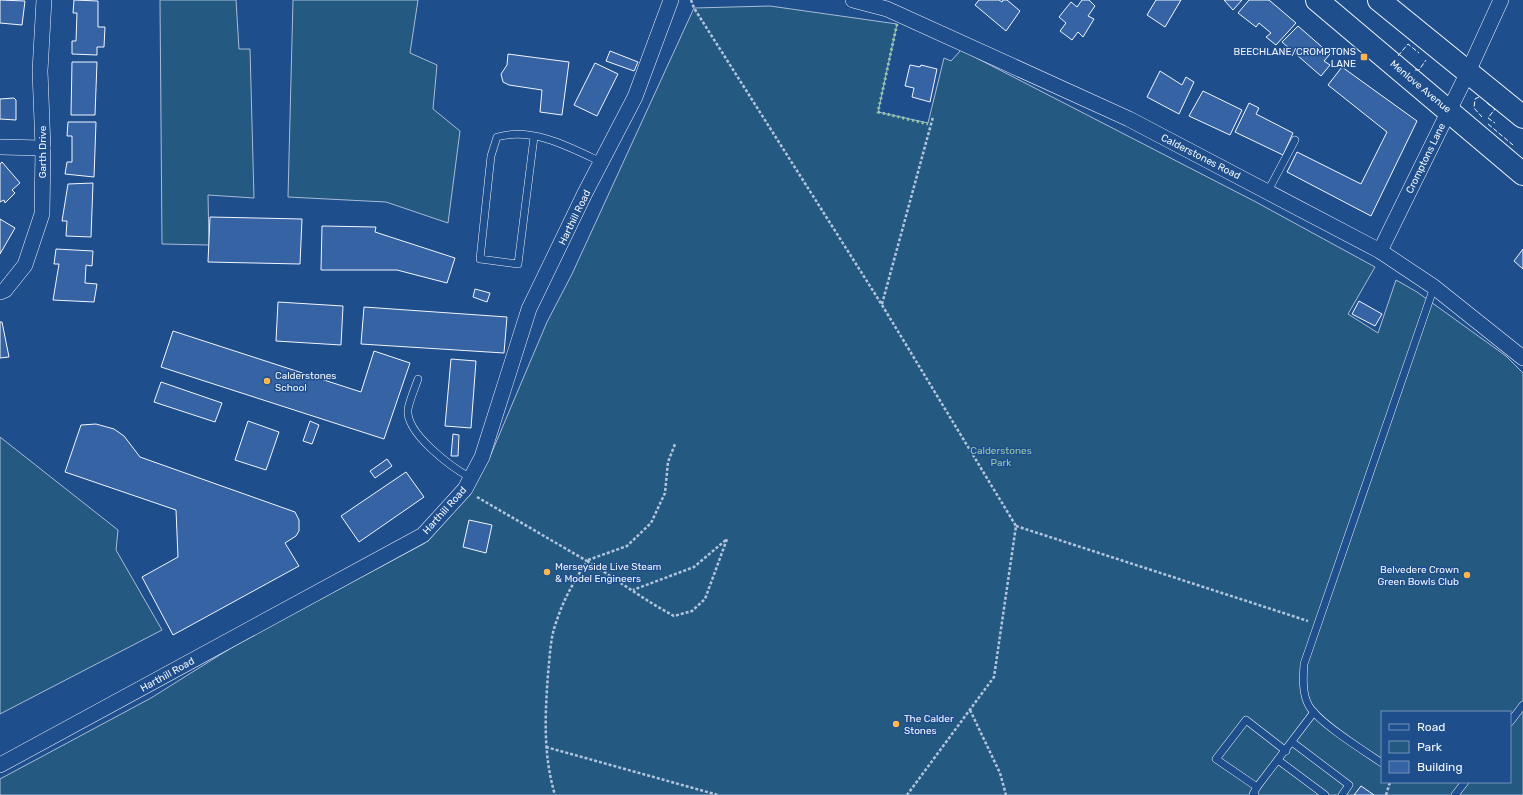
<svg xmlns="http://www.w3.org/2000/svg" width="1523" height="795" font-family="Rubik,sans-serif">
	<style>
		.green { fill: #245a82; stroke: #a8bbd7; fill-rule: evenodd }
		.building { fill: #3563a3; stroke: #f2f6ff }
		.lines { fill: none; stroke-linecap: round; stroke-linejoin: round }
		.lane-casing { stroke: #f2f6ff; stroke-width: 8 }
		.street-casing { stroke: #f2f6ff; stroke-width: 16 }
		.highway-casing { stroke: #f2f6ff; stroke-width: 24 }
		.path { stroke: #b3c4dc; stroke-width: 2.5; stroke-dasharray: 3 2; stroke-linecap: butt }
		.lane { stroke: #1f4e8c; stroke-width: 7 }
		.street { stroke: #1f4e8c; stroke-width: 15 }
		.highway { stroke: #1f4e8c; stroke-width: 22 }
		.hedge { stroke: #97c8a6; stroke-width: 3; stroke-dasharray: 2 3; stroke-linecap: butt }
		.fence { stroke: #f2f6ff; stroke-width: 1; stroke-dasharray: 5 2; stroke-linecap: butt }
		.poi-dot { fill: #ffb74d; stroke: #1f4e8c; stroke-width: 1.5 }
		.labels { text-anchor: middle; stroke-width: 3; stroke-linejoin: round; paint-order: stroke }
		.poi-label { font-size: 10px; fill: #f2f6ff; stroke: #1f4e8c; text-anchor: start }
		.street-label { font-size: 10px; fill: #f2f6ff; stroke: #1f4e8c }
		.park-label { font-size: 10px; fill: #97c8a6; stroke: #1f4e8c }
	</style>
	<rect width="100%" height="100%" fill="#1f4e8c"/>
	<g class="green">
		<path d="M160 0H236L239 49H250L254 198 208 195 209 245 162 244Z"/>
		<path d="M293 0H418L410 53 437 65 433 109 460 131 448 223 386 202 288 197Z"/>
		<path d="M770 6 897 24 878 112 928 123 944 58 951 61 961 50 1254 201 1375 267 1348 314 1378 333 1396 280 1417 292 1506 356 1523 373V795H0V779L151 698 242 641 425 543 469 492 489 459 547 322 572 274 694 8ZM1382 712H1510V782H1382Z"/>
		<path d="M0 437 118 530 116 550 162 630 0 714Z"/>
	</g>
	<g class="building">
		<path d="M0 0 25 1 22 25 0 23Z"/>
		<path d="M74 0 98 1V27H105L104 47H97V55L72 54V41H76L77 13H73Z"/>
		<path d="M979 0H999L1002 2 1003 0H1007L1020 11 1006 31 975 5Z"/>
		<path d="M1082 0H1089L1095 6 1088 16 1094 19 1083 37 1078 32 1072 40 1060 31 1066 23 1059 17 1071 2 1077 7Z"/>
		<path d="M1156 0H1181L1165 27 1147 15Z"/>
		<path d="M1224 0H1242L1233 10Z"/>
		<path d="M1249 0H1269L1296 23 1276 45 1266 37 1271 33 1259 23 1256 27 1238 13Z"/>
		<path d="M1298 26 1330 54 1324 61 1330 65 1321 76 1282 42Z"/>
		<path d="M610 51 638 62 634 71 606 61Z"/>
		<path d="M508 54 569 62 562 115 540 112 542 90 509 85 503 82 501 74 507 65Z"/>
		<path d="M72 62H97L95 115H71Z"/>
		<path d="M595 63 618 74 597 116 574 105Z"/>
		<path d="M910 65 920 67 921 65 937 69 930 102 912 97 914 88 905 86Z"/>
		<path d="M1342 67 1417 121 1371 216 1287 172 1297 152 1361 184 1387 132 1328 85Z"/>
		<path d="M1160 71 1182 85 1186 77 1194 82 1179 114 1147 97Z"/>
		<path d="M1203 91 1242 110 1230 135 1189 116Z"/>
		<path d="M14 98 16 100V120L0 119V99Z"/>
		<path d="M1249 103 1259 108 1256 114 1293 133 1283 155 1235 132Z"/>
		<path d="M68 122H96L94 177 65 174 67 162H72V136H67Z"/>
		<path d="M2 162 20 183 12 190 15 193 5 203 4 200 0 202V164Z"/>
		<path d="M93 183 91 237 66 236 67 221H62L68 184Z"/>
		<path d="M210 217 302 219 300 264 208 262Z"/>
		<path d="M0 219 15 228 0 254Z"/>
		<path d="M322 226 376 227 375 232 455 258 447 283 397 270H321Z"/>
		<path d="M56 249 93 251 92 266 86 265 85 283 97 284 94 302 53 300 59 264H54Z"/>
		<path d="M1523 249V269L1514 261Z"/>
		<path d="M475 289 490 293 487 302 473 297Z"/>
		<path d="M1359 301 1382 314 1375 326 1352 314Z"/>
		<path d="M278 302 343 306 341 345 276 341Z"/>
		<path d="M364 307 507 317 504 353 361 344Z"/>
		<path d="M0 322H2L9 357 0 358Z"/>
		<path d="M173 331 361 392 374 351 410 363 384 439 161 367Z"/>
		<path d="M451 359 476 361 471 428 445 426Z"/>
		<path d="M161 382 222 403 215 422 154 402Z"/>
		<path d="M248 421 279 432 266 470 235 460Z"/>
		<path d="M310 421 319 425 312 444 303 441Z"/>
		<path d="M96 424 114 429 124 436 140 457 295 512 299 520V531L296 536 285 543 299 566 173 635 142 577 178 557 176 510 65 472 81 425Z"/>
		<path d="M453 434 459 435 458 456H451Z"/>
		<path d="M387 459 392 466 375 478 370 471Z"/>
		<path d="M406 472 424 497 359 542 341 516Z"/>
		<path d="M469 520 492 525 486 553 463 547Z"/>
		<path d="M1361 786 1374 795H1354Z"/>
	</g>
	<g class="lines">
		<g class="lane-casing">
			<g id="lane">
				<path d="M534 137 518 264 480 259 491 156 497 137C533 127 570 147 601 162"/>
				<path d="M1268 191 1295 140"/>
				<path d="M418 379C415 388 410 399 408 409 405 433 451 467 471 478"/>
				<path d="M1510 722 1523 705"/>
				<path d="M1292 742 1349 785 1342 795"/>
				<path d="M1278 760 1325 795"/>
				<path d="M1382 763C1364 751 1319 723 1309 706 1302 694 1303 677 1304 664L1434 287"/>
				<path d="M1257 787 1216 759 1246 720 1286 751"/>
				<path d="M1255 795 1253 794 1257 787 1314 712"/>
				<path d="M1455 795 1465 782"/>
			</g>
		</g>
		<g class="street-casing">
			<g id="street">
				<path d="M853 0 887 9 1129 119 1380 251 1434 287 1523 358"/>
				<path d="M0 147 43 148"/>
				<path d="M1380 251 1468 72 1501 0"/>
				<path d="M0 292 5 290 25 265 42 214 43 148 40 71 44 0"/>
				<path d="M0 765 423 535 465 489 482 457 529 309 585 193 635 97 671 0"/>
			</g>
		</g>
		<g class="highway-casing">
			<g id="highway">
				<path d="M1317 0 1523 174"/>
				<path d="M1379 0 1523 117"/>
			</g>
		</g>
		<g class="path">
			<path d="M691 0 694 8 882 305 1016 526 994 677 907 795"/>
			<path d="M882 304 933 117"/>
			<path d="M477 497 587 561C575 580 564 598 557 620 550 637 550 656 548 674 545 715 543 755 555 795"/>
			<path d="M1016 526 1308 621"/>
			<path d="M588 560 627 546 651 523 665 493 668 462 675 444"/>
			<path d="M587 561C616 579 644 600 674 616L692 611 705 599 727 539 694 567 633 590"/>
			<path d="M970 710 1000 773 1006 795"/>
			<path d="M546 747 718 795"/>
			<path d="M1386 795 1390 782"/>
		</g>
		<use href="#lane" class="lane"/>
		<use href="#street" class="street"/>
		<use href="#highway" class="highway"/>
		<path class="hedge" d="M897 24 878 112 928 124"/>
		<g class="fence">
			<path d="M1398 56 1408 44 1419 53"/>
			<path d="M1415 70H1419L1426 60"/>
			<path d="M1479 97 1475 99 1474 108 1482 117"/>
			<path d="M1487 103 1495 109 1488 118 1495 123"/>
			<path d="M1488 124 1513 145"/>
		</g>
	</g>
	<g class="poi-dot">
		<rect x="1360" y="53" width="8" height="8" rx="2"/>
		<circle cx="267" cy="381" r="4"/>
		<circle cx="547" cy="572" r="4"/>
		<circle cx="1467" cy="575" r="4"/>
		<circle cx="896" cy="724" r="4"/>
	</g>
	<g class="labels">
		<g class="poi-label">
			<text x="1356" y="55" text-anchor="end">BEECHLANE/CROMPTONS<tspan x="1356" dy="12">LANE</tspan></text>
			<text x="275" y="379">Calderstones<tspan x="275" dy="12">School</tspan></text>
			<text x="555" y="570">Merseyside Live Steam<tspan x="555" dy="12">&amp; Model Engineers</tspan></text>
			<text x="1459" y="573" text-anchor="end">Belvedere Crown<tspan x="1459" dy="12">Green Bowls Club</tspan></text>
			<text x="904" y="722">The Calder<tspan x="904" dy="12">Stones</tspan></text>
		</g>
		<g class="street-label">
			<text transform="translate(1421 86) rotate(40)" y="4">Menlove Avenue</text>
			<text transform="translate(42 152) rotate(-90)" y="4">Garth Drive</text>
			<text transform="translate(1201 156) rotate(27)" y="4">Calderstones Road</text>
			<text transform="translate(1425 158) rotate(-64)" y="4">Cromptons Lane</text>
			<text transform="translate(574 217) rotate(-64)" y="4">Harthill Road</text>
			<text transform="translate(444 510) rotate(-48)" y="4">Harthill Road</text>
			<text transform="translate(167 674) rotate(-29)" y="4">Harthill Road</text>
		</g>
		<g class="park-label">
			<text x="1001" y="454">Calderstones<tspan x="1001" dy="12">Park</tspan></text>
		</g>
	</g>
	<rect x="1381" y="711" width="130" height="72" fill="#1f4e8c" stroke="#7391ba"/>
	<rect x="1389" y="724" width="20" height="6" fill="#1f4e8c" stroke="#7391ba"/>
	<text x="1417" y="731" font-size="12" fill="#f2f6ff">Road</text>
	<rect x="1389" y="741" width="20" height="12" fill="#245a82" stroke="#7391ba"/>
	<text x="1417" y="751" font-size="12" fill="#f2f6ff">Park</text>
	<rect x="1389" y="761" width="20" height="12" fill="#3563a3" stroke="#7391ba"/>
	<text x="1417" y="771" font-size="12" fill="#f2f6ff">Building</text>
</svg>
